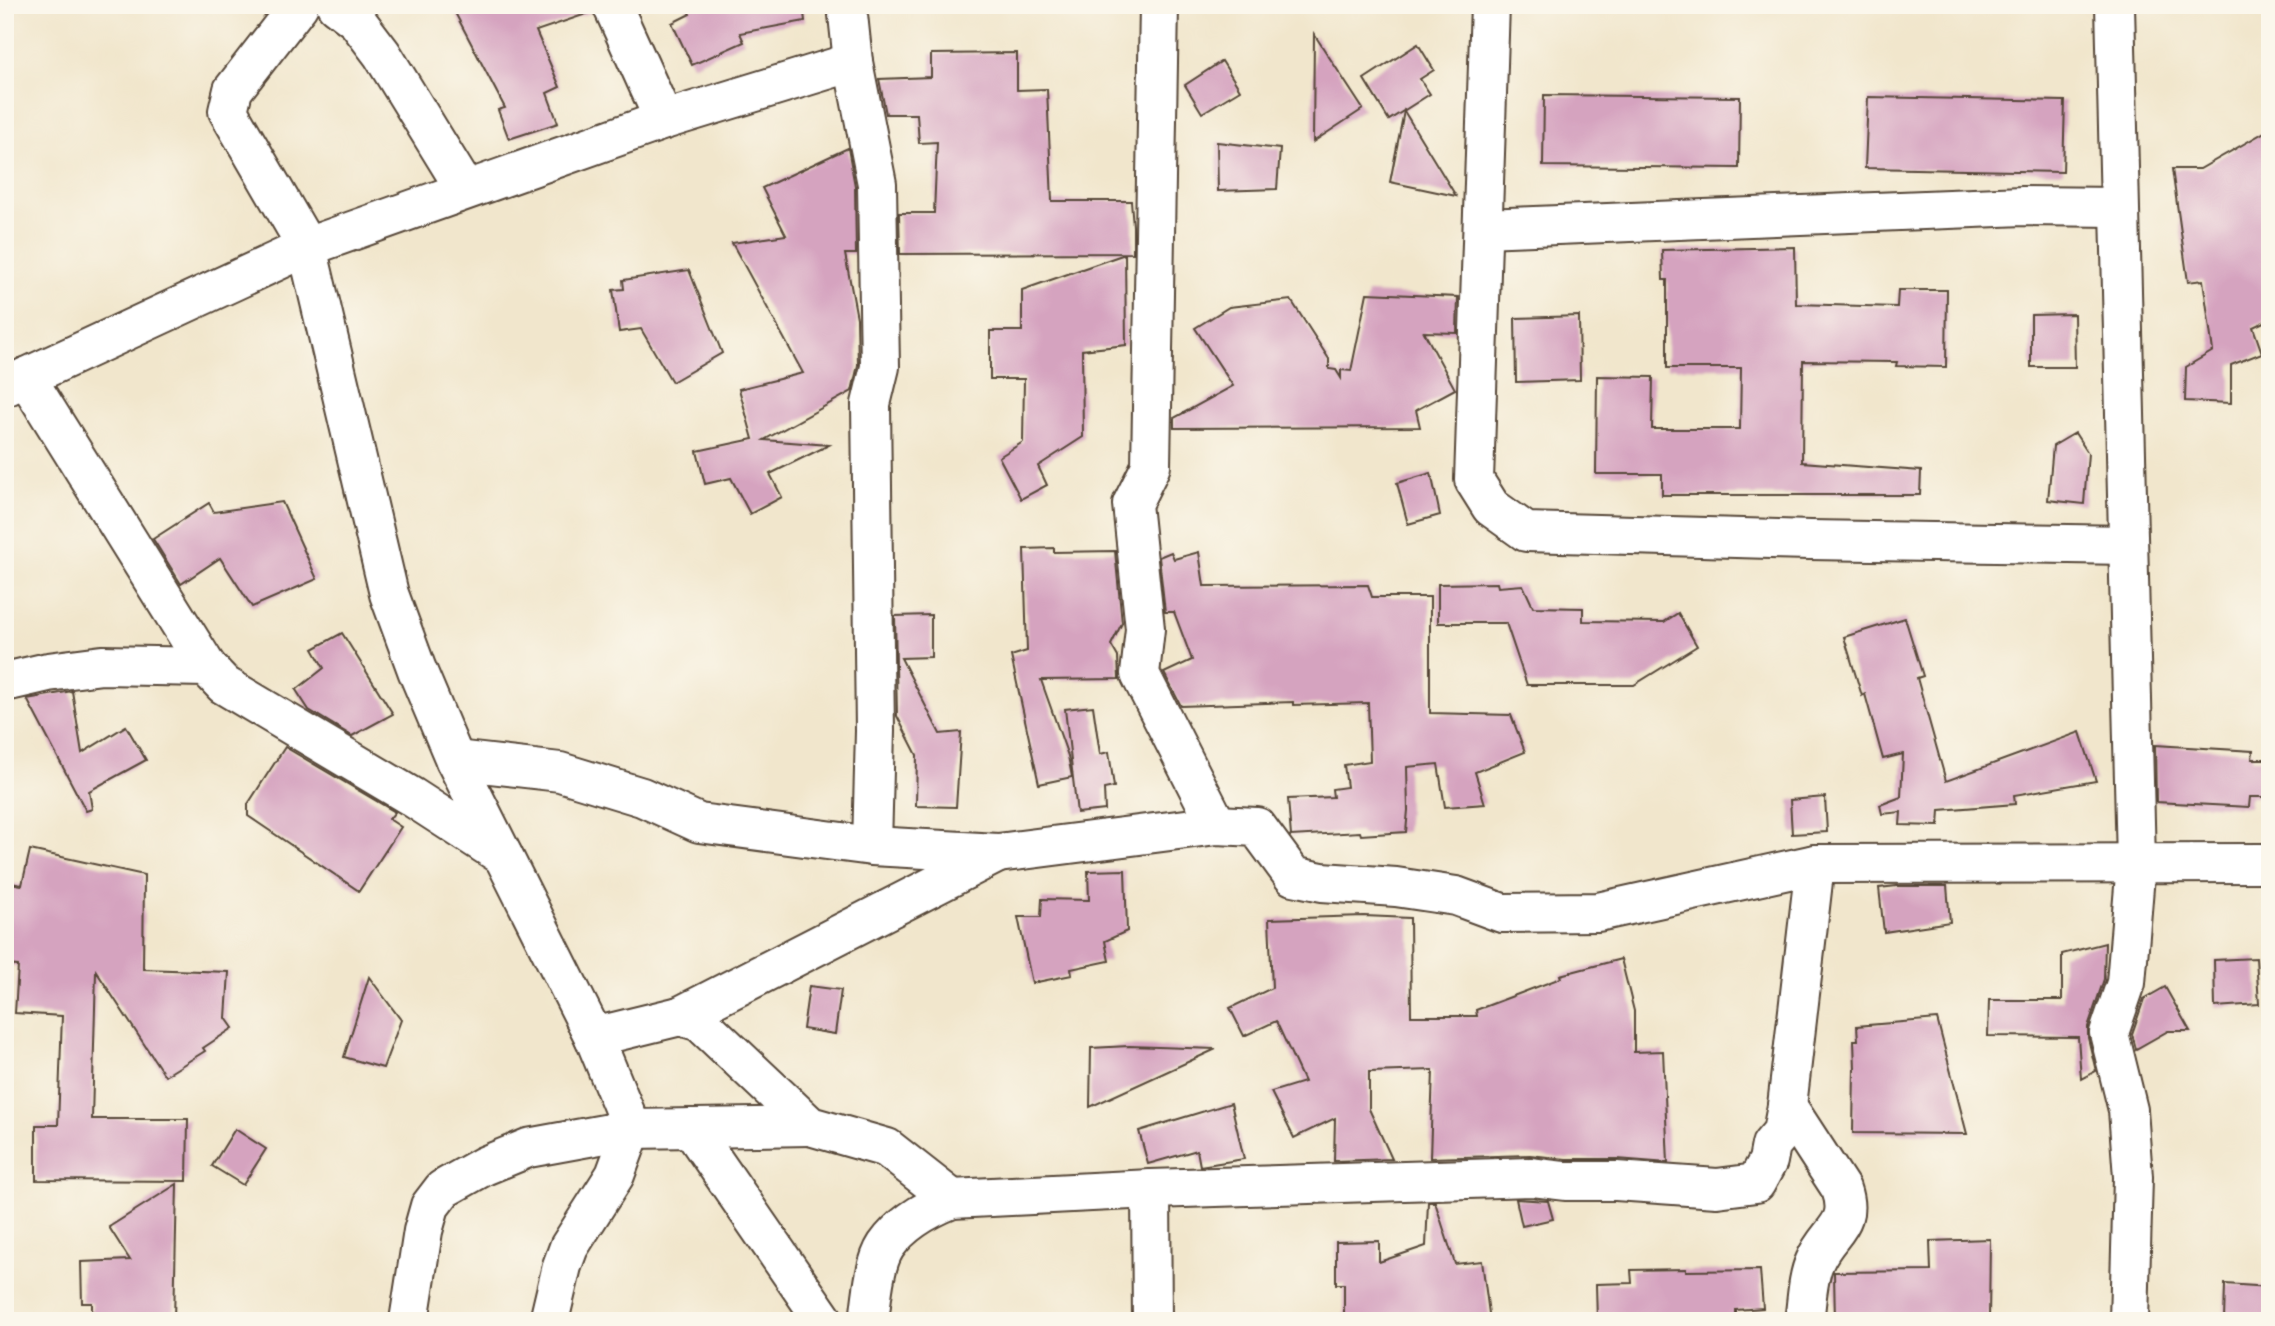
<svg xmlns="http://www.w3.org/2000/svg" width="2275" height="1326" font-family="'Comic Neue',sans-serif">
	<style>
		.building { fill: #d5a3bf }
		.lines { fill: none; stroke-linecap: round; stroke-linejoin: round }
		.minor-casing { stroke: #564638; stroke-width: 42 }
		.minor { stroke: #fff; stroke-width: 38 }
	</style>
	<rect width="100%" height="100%" fill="#fbf7ec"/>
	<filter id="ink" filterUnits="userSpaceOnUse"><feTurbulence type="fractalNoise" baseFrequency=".0143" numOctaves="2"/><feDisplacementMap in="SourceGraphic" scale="14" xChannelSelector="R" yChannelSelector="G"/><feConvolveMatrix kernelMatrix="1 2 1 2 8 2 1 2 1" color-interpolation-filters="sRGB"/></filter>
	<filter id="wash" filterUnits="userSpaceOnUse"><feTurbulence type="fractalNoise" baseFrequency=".00686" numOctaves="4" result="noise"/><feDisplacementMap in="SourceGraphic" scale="28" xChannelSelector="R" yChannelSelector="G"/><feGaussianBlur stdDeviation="1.57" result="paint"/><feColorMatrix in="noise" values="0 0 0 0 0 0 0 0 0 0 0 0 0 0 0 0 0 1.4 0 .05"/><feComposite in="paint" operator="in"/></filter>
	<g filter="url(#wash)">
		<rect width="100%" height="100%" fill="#f1e6cc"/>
		<g id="blocks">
			<g class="building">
				<path d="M451 5H591L592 12 536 31 560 87 547 93 558 123 509 139 498 110 505 108Z"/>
				<path d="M685 5H803L805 21 740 33 744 42 692 65 672 23 690 14Z"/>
				<path d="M1314 34 1363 109 1313 142Z"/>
				<path d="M1418 44 1434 70 1420 79 1430 94 1389 120 1364 79Z"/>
				<path d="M1017 53V90L1047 89 1052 201H1131L1133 226V253L900 254 899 213H934L937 142 919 143 917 114H886L879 79 931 77V54Z"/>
				<path d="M1222 61 1240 90 1202 113 1185 85Z"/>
				<path d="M1544 95 1740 97 1739 168 1543 166Z"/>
				<path d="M1868 97 2065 101 2063 172 1865 168Z"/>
				<path d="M1404 111 1456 196 1390 182Z"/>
				<path d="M2270 129V319L2253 327 2262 353 2231 365V403L2185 401 2186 367 2213 351 2203 280 2188 282 2172 169H2200Z"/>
				<path d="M1217 142 1280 149 1277 189 1218 191Z"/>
				<path d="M848 148 855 186 856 254H845L857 318 858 365 852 391 764 440 829 445 770 474 782 497 750 514 731 478 705 484 697 451 753 439 739 389 803 373 732 243 786 235 762 188Z"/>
				<path d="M1795 247 1796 304 1897 307 1898 290H1947L1946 367 1896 366 1897 362 1803 361 1802 462 1921 471 1920 495H1662V474H1596L1597 376 1653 377 1652 429H1740L1741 368H1667V280H1663L1662 250Z"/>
				<path d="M1125 254 1126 345 1082 350 1083 437 1038 466 1047 485 1021 499 999 457 1023 442 1024 379H990V331H1022V290Z"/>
				<path d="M689 270 722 353 672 382 641 329 619 332 613 290 624 289 623 280Z"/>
				<path d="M1367 293 1458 297 1457 333 1424 332 1455 389 1416 410 1420 427 1174 428V418L1233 386 1195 328 1229 307 1291 300 1329 359V369L1336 370 1341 378V370L1351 371Z"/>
				<path d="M2074 314 2075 367H2031V315Z"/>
				<path d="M1579 316 1580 380 1516 382 1515 318Z"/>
				<path d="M2075 433 2088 453 2084 504 2048 500 2053 446Z"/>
				<path d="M1431 473 1440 515 1408 524 1397 483Z"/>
				<path d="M282 502 317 579 252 607 220 558 181 584 153 539 209 503 214 512Z"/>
				<path d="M1054 548V552L1115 551 1122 623 1111 645 1118 657 1119 679 1041 680 1068 756 1072 777 1039 784 1011 656 1027 651 1024 549Z"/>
				<path d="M1171 552 1174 559 1199 552 1204 586 1368 585 1372 597H1430V713L1511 715 1525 752 1475 772 1485 804 1445 807 1438 764 1407 767 1408 810 1406 832 1361 835 1360 832 1291 836 1288 799 1333 797 1332 789 1347 787 1344 765 1370 761 1368 703 1293 705V702L1181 706 1164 673 1192 660 1174 612H1165L1159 557Z"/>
				<path d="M1497 583 1498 587 1523 585 1533 607 1583 608V621L1664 622 1678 613 1697 646 1634 685H1527L1506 623H1438V584Z"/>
				<path d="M931 615V657L901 658 940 734 961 732 956 807 916 806 917 755 897 716 895 616Z"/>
				<path d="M1905 618 1923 676 1917 678 1946 781 2080 732 2096 781 2014 795 2015 804 1940 810 1939 826 1900 825 1901 812 1882 814 1880 805 1901 797 1903 754 1883 759 1865 694 1862 696 1844 637Z"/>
				<path d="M342 633 393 714 352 736 309 710 296 690 324 668 313 649Z"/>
				<path d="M72 691 82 753 126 726 146 760 89 791 92 809 86 811 27 699Z"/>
				<path d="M1093 706 1100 754 1109 752 1114 787 1104 789 1105 810 1077 813 1065 709Z"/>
				<path d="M2155 745 2253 751 2252 759H2270V797H2250L2249 807 2156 802Z"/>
				<path d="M285 747 395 812 389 819 401 827 359 891 248 816V804Z"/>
				<path d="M1825 797 1827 832 1792 834 1790 800Z"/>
				<path d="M30 850 144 875 143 969 229 972 226 1018 233 1028 203 1048 205 1051 165 1076 96 971 92 1119H188L187 1181 36 1180V1125H58L62 1016 15 1013 18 966 5 965V882L22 885Z"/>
				<path d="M1125 870 1127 931 1105 941 1109 961 1071 969 1072 975 1032 983 1018 917H1041L1042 899 1089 900 1088 871Z"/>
				<path d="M1897 886H1947L1950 922 1884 932 1879 888Z"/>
				<path d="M1364 916 1410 918 1411 1016H1477L1476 1010 1561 978 1560 975 1621 959 1634 1011V1052L1663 1051 1668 1163 1617 1159H1566L1530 1155 1430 1158 1433 1070 1369 1072V1109L1392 1159 1334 1161 1335 1118 1294 1138 1271 1092 1304 1082 1276 1021 1244 1036 1230 1008 1272 988 1269 919Z"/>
				<path d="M2105 943 2104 979 2088 1027V1038L2096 1071 2081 1079 2078 1037 1988 1036 1989 1000H2062V954Z"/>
				<path d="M2256 958 2259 1004 2215 1007 2214 960Z"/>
				<path d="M369 977 401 1020 383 1068 344 1057Z"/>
				<path d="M809 986 841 990 835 1034 803 1029Z"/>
				<path d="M2165 987 2190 1031H2168L2136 1049 2132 1034 2144 999Z"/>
				<path d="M1937 1019 1967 1134 1853 1133 1854 1069H1855L1854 1040H1858L1857 1026Z"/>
				<path d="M1129 1046 1216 1049 1090 1107 1091 1048Z"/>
				<path d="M1231 1103 1244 1159 1200 1166 1197 1150 1148 1164 1139 1131Z"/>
				<path d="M235 1129 266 1149 243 1185 212 1166Z"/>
				<path d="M177 1184 174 1321H92V1303H82L81 1262 130 1260 109 1227Z"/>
				<path d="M1516 1199 1548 1201 1553 1219 1522 1226Z"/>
				<path d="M1428 1202H1435L1455 1264 1482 1261 1490 1321H1344V1284H1336V1242L1379 1241V1262L1426 1246Z"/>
				<path d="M1990 1239 1989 1321H1835L1834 1272 1931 1271 1930 1241Z"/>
				<path d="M1686 1269V1271L1760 1270 1763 1308 1736 1310V1321H1597L1596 1284 1632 1283 1631 1270Z"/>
				<path d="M2225 1284 2270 1287V1321H2224Z"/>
			</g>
		</g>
	</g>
	<g filter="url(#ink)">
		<use href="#blocks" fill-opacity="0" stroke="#564638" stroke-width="2"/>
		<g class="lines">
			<g class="minor-casing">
				<g id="minor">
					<path d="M299 5 233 90 228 111 307 247 389 594 417 670 455 760 594 1037 632 1129 615 1175 569 1247 562 1266 549 1321"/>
					<path d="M336 5 357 21 382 54 465 189"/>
					<path d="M612 5 664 120"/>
					<path d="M847 5 853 62 877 184 880 367 871 404 875 731 872 846"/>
					<path d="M1159 5 1151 466 1132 504 1145 629 1140 674 1217 825"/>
					<path d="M1490 5 1474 480 1491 507 1526 532 1810 540 2128 545"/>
					<path d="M2115 5 2136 863 2126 983 2109 1033 2128 1110 2133 1177 2129 1321"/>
					<path d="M1483 228 2023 206 2119 207"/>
					<path d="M26 377 207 667"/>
					<path d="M5 387 307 247 664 120 853 62"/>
					<path d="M5 682 48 672 102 665 207 667 224 685 412 797 503 856"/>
					<path d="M455 760 560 772 642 797 699 823 872 846 998 853 1217 825 1257 827 1293 876 1322 882 1396 887 1456 896 1502 913 1598 912 1815 864 2270 863"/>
					<path d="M680 1016 996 854"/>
					<path d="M594 1037 680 1016 700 1022 810 1126 887 1148 952 1199"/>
					<path d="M1787 1106 1841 1189C1854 1226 1828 1230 1815 1261 1807 1278 1807 1302 1804 1321"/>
					<path d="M691 1128 824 1321"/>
					<path d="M1151 1189 1152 1321"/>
					<path d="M409 1321 423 1231 430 1206 443 1189 484 1166 528 1148 632 1129 810 1126"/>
					<path d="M869 1321C872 1299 874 1264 886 1246 902 1223 927 1209 952 1199L1151 1189 1531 1177 1565 1181H1616L1717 1188 1756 1183 1768 1161 1771 1145 1782 1132 1787 1106 1815 864"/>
				</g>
			</g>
			<use href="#minor" class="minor"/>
		</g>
	</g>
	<rect width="2275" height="1326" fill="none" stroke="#fbf7ec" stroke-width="28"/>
</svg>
